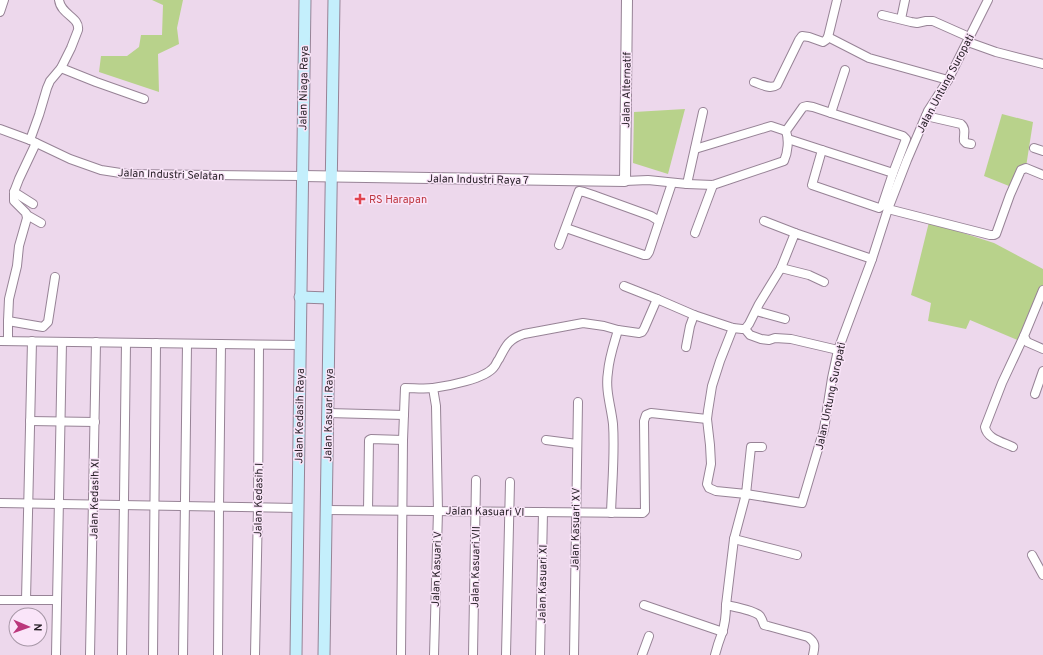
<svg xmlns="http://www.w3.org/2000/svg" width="1043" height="655" font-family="Overpass,sans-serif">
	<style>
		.green { fill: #b8d28b }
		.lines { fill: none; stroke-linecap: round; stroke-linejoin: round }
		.minor-casing { stroke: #978396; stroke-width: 10 }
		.tertiary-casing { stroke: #978396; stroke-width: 12 }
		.secondary-casing { stroke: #978396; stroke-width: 13 }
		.minor { stroke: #fff; stroke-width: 8 }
		.tertiary { stroke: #fff; stroke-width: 10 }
		.secondary { stroke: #c4effc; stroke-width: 11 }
		.health-dot { fill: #e0444e; stroke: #fae5f9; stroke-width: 1.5 }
		.labels { text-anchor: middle; stroke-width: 3; stroke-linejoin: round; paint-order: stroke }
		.street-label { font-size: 11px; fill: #292229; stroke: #fae5f9 }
		.health-label { font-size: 11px; fill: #be3a42; stroke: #fae5f9; text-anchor: start }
	</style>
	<rect width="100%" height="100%" fill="#edd8ec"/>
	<g class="green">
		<path d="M152 0H183L177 28 179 44 158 54 159 92 99 72 101 56H127L139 47 141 35H162L163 5Z"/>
		<path d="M685 109 668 174 633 163 634 112Z"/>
		<path d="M1002 114 1033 122 1026 167 1014 188 984 176Z"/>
		<path d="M929 222 994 243 1043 269V295L1022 342 970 320 966 329 928 321 931 303 911 295Z"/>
	</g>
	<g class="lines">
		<g class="minor-casing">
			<g id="minor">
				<path d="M0 12 4 0"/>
				<path d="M882 15 911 22 917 23 926 21H933L969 37"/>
				<path d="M901 19 905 0"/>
				<path d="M828 37 869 58 948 80"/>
				<path d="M968 42 996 52 1043 64"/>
				<path d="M61 68 96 82 144 99"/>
				<path d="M754 82C761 84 770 90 777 85L799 40 802 36 809 37 823 42 826 40 828 37 837 0"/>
				<path d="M831 113 845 70"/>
				<path d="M926 116 961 124C967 129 963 135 964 141L966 143 971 144"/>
				<path d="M0 129 30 140 70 159 101 170 127 174 302 176"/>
				<path d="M788 139 893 173"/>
				<path d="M30 140 39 115 47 88 50 81 61 68 71 48 78 30C80 17 61 15 59 0"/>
				<path d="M1034 148 1043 151"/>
				<path d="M695 149 771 126 786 131"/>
				<path d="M625 181 648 180 687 184 703 112"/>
				<path d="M687 184 713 185 784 161C788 152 789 140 786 131L803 107 807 106 813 107 831 113 903 136 906 139 893 173 882 206 879 208 812 185 822 150"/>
				<path d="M14 192 33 204"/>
				<path d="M888 209 990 235H994L996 234 1010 195 1021 170 1026 168 1043 175"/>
				<path d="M27 215 41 223"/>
				<path d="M764 221 795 233"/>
				<path d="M566 228 644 255H647L649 252 672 183"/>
				<path d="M695 233 713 185"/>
				<path d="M559 245 579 191 584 192 593 195 651 216 659 221"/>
				<path d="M781 268 809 275 824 282"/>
				<path d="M624 286 657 299"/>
				<path d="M1043 290 1024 336 1027 342 1043 349"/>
				<path d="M756 311 785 319"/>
				<path d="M8 321 43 327 48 322 55 277"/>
				<path d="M733 328 720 361 712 386 708 411 707 419 710 445 711 464 707 484 709 488 716 491 746 494 751 447H762"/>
				<path d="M745 329 750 335 761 339 769 340 775 338 791 339 838 350"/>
				<path d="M0 341 300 345"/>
				<path d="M8 341V321L9 299 17 266 19 246 27 218 26 213 14 201V192L19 179 36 143"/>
				<path d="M686 347 690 326 694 315"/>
				<path d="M433 388 436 406 438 511 434 655"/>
				<path d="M1035 394 1043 371"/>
				<path d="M328 413 404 415"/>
				<path d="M30 421 95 422"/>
				<path d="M546 440 577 444"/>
				<path d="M1013 447C1003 442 987 439 985 427L1002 383 1024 336"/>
				<path d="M0 503 298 508"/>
				<path d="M326 510 643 513 645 511 644 421 646 415 651 413 707 419"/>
				<path d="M368 510 369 440 371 439 403 440"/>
				<path d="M611 513C612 483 615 453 613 424 611 406 605 390 608 372 609 358 614 344 618 330"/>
				<path d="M734 539 797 555"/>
				<path d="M1032 555 1043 575"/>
				<path d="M0 600H56"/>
				<path d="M26 600 32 341"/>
				<path d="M644 605 723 632"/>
				<path d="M726 605C735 607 754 610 760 616 762 619 763 622 764 625L768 626 808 637C816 643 815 646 813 655"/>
				<path d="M56 655 62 342"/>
				<path d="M90 655 96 342"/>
				<path d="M122 655 126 343"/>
				<path d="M153 655 156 343"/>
				<path d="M183 655 187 344"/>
				<path d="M218 655 219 507 221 344"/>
				<path d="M255 655 258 507 259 345"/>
				<path d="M401 655 403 440 405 388C414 388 424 389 433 388 448 386 485 379 494 367 496 365 497 361 499 359 506 345 509 339 524 334L583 323 604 326 618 330 639 333 642 332 644 329 657 299 694 315 733 328 742 329H745L749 324 759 304 781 268 795 233 872 259"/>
				<path d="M473 655 476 480"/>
				<path d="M506 655 510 482"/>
				<path d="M540 655 543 512"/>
				<path d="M574 655 578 402"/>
				<path d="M642 655 649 636"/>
				<path d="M715 655C717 647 719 641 722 633 725 624 726 614 726 605L734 539 746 494 802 503 824 429 832 378 838 350 872 259 888 209 907 160 928 111 948 80 988 0"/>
			</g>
		</g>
		<g class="tertiary-casing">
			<path id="tertiary" d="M302 176 625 181 627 0"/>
		</g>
		<g class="secondary-casing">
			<g id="secondary">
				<path d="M300 297 329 298"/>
				<path d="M296 655 305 0"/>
				<path d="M324 655 334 0"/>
			</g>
		</g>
		<use href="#minor" class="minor"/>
		<use href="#tertiary" class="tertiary"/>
		<use href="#secondary" class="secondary"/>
	</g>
	<path class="health-dot" d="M358 193h4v4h4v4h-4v4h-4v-4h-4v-4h4z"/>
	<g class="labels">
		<g class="street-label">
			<text transform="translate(945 83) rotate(-62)" y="4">Jalan Untung Suropati</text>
			<text transform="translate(303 88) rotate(-89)" y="4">Jalan Niaga Raya</text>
			<text transform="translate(626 90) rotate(-89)" y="4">Jalan Alternatif</text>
			<text transform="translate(171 174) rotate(2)" y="4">Jalan Industri Selatan</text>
			<text transform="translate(478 179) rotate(1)" y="4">Jalan Industri Raya 7</text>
			<text transform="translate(830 396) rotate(-78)" y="4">Jalan Untung Suropati</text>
			<text transform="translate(328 415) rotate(-89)" y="4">Jalan Kasuari Raya</text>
			<text transform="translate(299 416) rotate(-89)" y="4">Jalan Kedasih Raya</text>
			<text transform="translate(94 499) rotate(-89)" y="4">Jalan Kedasih XI</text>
			<text transform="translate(258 500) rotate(-89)" y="4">Jalan Kedasih I</text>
			<text transform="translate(485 511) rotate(1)" y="4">Jalan Kasuari VI</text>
			<text transform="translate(575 529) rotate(-89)" y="4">Jalan Kasuari XV</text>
			<text transform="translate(475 567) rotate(-89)" y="4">Jalan Kasuari VII</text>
			<text transform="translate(436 569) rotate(-88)" y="4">Jalan Kasuari V</text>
			<text transform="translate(542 584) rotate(-89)" y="4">Jalan Kasuari XI</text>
		</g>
		<g class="health-label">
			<text x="369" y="203">RS Harapan</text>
		</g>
	</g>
	<g transform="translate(28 627) rotate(92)"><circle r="19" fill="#fae5f9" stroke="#a697a6"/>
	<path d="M0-3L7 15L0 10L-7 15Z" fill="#bb377c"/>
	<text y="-6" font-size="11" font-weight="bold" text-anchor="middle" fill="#292229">N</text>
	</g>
</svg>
